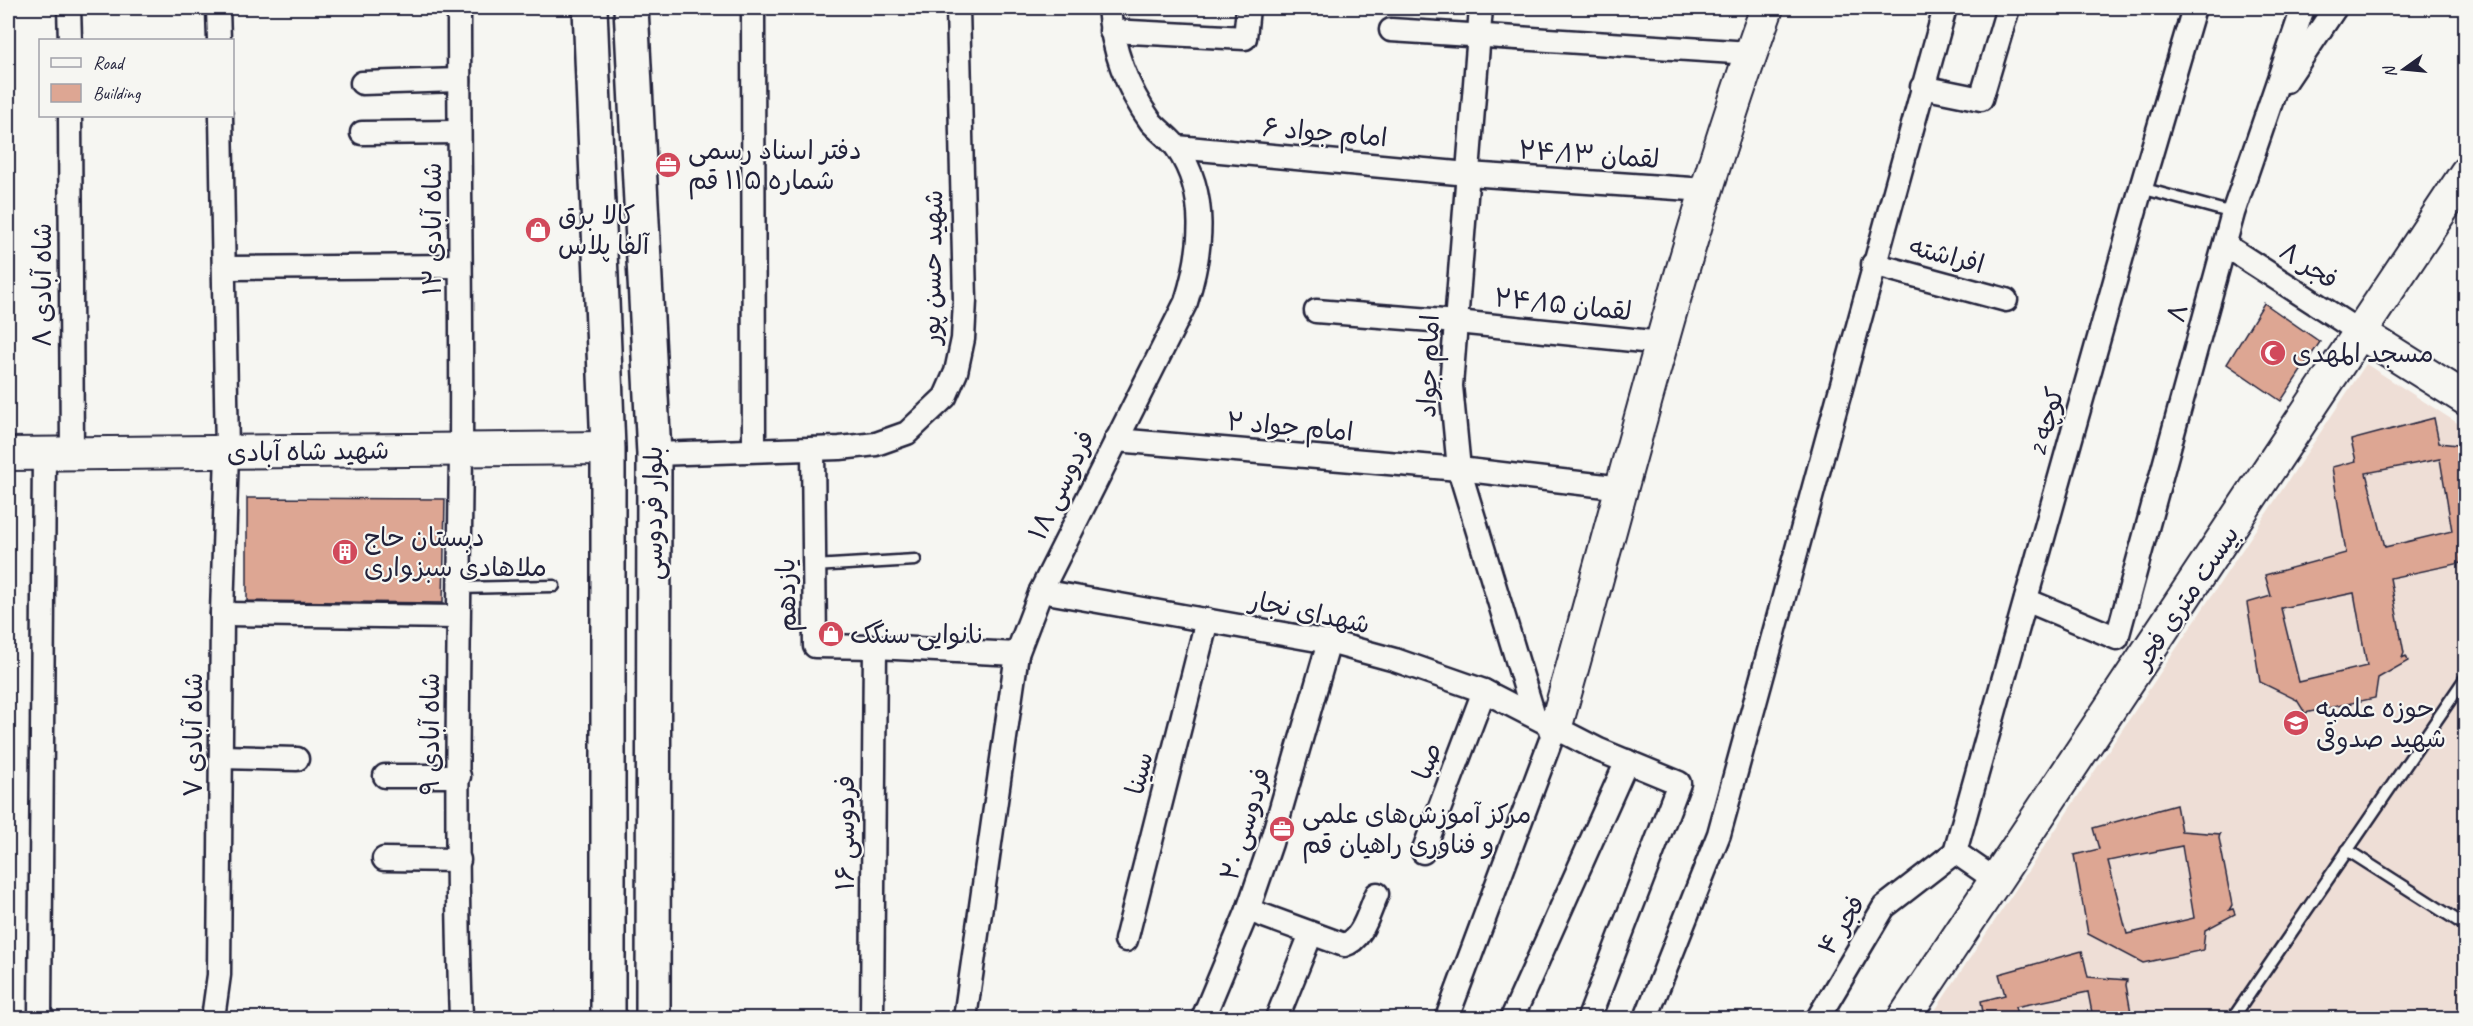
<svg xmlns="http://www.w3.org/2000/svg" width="2473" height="1026" font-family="Caveat,'Playpen Sans Arabic',sans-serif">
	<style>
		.built { fill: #eeded6 }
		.building { fill: #dda693; stroke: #22223b; stroke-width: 1.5; fill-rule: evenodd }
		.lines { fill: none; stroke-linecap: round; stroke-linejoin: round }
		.lane-casing { stroke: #22223b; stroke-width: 15 }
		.street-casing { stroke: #22223b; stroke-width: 27 }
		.secondary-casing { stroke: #22223b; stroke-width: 36 }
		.primary-casing { stroke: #22223b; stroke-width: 38 }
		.lane { stroke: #f6f6f2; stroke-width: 10 }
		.street { stroke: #f6f6f2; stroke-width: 22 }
		.secondary { stroke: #f6f6f2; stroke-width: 32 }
		.primary { stroke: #f6f6f2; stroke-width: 33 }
		.labels { text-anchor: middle; stroke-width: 4.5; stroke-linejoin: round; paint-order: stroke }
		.street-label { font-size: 26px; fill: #22223b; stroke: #f6f6f2 }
		.poi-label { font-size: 26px; fill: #22223b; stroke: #f6f6f2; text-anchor: start }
	</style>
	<rect width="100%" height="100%" fill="#f6f6f2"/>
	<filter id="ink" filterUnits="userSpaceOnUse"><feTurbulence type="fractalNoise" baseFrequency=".0167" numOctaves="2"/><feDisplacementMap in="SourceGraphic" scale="12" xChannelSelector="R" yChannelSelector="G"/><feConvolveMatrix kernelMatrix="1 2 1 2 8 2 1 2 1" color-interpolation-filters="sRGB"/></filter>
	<g filter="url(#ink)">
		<path class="built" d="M2366 364 2465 428V1018H1930Z"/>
		<g class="building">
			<path d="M2264 303 2320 342 2281 401 2227 364Z"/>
			<path d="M2434 418 2439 443 2466 446V557L2461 558V563L2390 578 2404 653 2402 658 2406 656 2408 661 2378 678 2375 698 2305 713 2297 700 2260 682 2247 603 2271 596 2265 575 2346 553 2332 467 2356 461 2351 440ZM2440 459 2452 531 2385 547 2366 473ZM2354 593 2367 666 2299 682 2281 608Z"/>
			<path d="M247 498 445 499 443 603 247 601Z"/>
			<path d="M2176 805 2181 831 2220 834 2219 838 2232 905 2229 910 2233 909 2235 914 2205 930 2203 950 2143 963 2088 934 2074 855 2099 849 2093 828ZM2182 846 2194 918 2127 934 2108 861Z"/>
			<path d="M2082 951 2088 977 2127 980 2126 985 2132 1018H2093L2088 992 2015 1007 2018 1018H1984L1981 1001 2005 995 1999 974Z"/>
		</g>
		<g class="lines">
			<g class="lane-casing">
				<g id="lane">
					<path d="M2141 188 2233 213"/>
					<path d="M814 566 915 560"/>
					<path d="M458 588 554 586"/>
					<path d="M2347 850 2466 926"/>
					<path d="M2233 1018 2466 677"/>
				</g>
			</g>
			<g class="street-casing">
				<g id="street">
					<path d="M69 8 70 40"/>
					<path d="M218 8 219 40"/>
					<path d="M459 8C459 155 462 302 461 450 459 639 454 829 461 1018"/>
					<path d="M753 8 754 450"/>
					<path d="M1481 8 1451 386 1459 469 1534 716"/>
					<path d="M1391 30 1750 53"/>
					<path d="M1111 31 1245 38 1248 8"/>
					<path d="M2286 81 2335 8"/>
					<path d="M362 83 459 80"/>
					<path d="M1922 87 1981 99 2008 8"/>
					<path d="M70 116 72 454"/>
					<path d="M362 133 459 132"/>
					<path d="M1177 147 1468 174 1706 190"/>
					<path d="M2225 245 2361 333"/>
					<path d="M1873 264 2006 300"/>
					<path d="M225 268 460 266"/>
					<path d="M1316 311 1457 322 1662 343"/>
					<path d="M1116 440 1459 469 1623 488"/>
					<path d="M813 449 815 646 875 647 1017 654"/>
					<path d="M654 454 840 448 876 444 907 433 945 397 956 372 963 339 965 300 958 8"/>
					<path d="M1041 591 1329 642 1395 660 1484 691 1599 750 1679 783 1589 1018"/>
					<path d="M2026 600 2117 638 2233 213 2303 8"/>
					<path d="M222 614 458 617"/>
					<path d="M221 757 297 759"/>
					<path d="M385 776H459"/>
					<path d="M1423 852 1484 691"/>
					<path d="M1955 852 2141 188 2194 8"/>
					<path d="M1955 852 1997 881"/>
					<path d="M384 859 459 860"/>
					<path d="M1248 910 1344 945C1363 940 1369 911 1377 894"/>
					<path d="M1126 940 1207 620"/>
					<path d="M40 1018 44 454"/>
					<path d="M213 1018 219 975 222 614 227 452 221 116"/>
					<path d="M872 1018 875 647"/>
					<path d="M965 1018 1017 654 1041 591 1186 302C1202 251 1209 195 1177 148 1170 138 1159 131 1151 122 1127 89 1112 48 1109 8"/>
					<path d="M1203 1018 1248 910 1271 843 1329 642"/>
					<path d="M1277 1018 1311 934"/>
					<path d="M1447 1018 1555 729"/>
					<path d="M1512 1018 1627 761"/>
					<path d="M1646 1018 1719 834 1945 8"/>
					<path d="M1818 1018 1884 907 1955 852"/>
				</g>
			</g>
			<g class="secondary-casing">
				<g id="secondary">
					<path d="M2361 333 2466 399"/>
					<path d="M8 454 608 448"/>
					<path d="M1555 729C1624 488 1682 243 1767 8"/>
					<path d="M1904 1018 2466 173"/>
				</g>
			</g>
			<g class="primary-casing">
				<g id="primary">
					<path d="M590 8 608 448V1018"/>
					<path d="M631 8 654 454 653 1018"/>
				</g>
			</g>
			<use href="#lane" class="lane"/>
			<use href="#street" class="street"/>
			<use href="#secondary" class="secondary"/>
			<use href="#primary" class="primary"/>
		</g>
	</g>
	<defs>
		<g id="office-disc" transform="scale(1.35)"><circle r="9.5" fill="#d1495b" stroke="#f6f6f2"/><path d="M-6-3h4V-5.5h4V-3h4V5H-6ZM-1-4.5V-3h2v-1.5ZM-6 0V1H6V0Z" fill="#fff"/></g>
		<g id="shop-disc" transform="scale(1.35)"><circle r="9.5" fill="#d1495b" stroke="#f6f6f2"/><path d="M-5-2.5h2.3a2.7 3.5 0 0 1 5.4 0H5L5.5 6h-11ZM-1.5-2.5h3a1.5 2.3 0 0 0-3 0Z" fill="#fff"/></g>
		<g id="mosque-disc" transform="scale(1.35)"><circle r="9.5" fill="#d1495b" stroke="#f6f6f2"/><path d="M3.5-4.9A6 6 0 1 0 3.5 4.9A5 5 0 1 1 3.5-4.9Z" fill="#fff"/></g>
		<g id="building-disc" transform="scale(1.35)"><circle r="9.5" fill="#d1495b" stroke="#f6f6f2"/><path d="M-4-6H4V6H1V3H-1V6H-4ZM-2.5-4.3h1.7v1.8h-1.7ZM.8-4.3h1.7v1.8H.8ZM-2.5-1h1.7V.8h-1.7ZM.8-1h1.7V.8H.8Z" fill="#fff"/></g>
		<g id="school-disc" transform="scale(1.35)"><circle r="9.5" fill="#d1495b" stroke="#f6f6f2"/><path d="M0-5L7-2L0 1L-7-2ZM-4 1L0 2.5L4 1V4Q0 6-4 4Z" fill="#fff"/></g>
	</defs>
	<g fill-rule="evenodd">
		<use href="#office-disc" x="668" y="165"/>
		<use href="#shop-disc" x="538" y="230"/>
		<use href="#mosque-disc" x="2273" y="353"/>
		<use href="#building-disc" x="345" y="552"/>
		<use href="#shop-disc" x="831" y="634"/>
		<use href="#school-disc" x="2296" y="723"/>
		<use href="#office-disc" x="1282" y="829"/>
	</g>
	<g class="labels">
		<g class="street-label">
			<text transform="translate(1325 132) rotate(5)" y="9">امام جواد ۶</text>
			<text transform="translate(1589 154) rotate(4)" y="9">لقمان ۲۴/۱۳</text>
			<text transform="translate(432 229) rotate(-90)" y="9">شاه آبادی ۱۲</text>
			<text transform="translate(1947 255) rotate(15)" y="9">افراشته</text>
			<text transform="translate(2309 265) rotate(33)" y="9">فجر ۸</text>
			<text transform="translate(932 267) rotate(-89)" y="9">شهید حسن پور</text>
			<text transform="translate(42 285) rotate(-90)" y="9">شاه آبادی ۸</text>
			<text transform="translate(1563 304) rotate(6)" y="9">لقمان ۲۴/۱۵</text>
			<text transform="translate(2177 313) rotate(-75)" y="9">۸</text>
			<text transform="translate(1428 366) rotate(-88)" y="9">امام جواد</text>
			<text transform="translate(2046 422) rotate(-74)" y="9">کوچه 2</text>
			<text transform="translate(1290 426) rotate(5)" y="9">امام جواد ۲</text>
			<text transform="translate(308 451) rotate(-1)" y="9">شهید شاه آبادی</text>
			<text transform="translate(1061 485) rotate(-64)" y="9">فردوسی ۱۸</text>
			<text transform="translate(653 513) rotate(-90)" y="9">بلوار فردوسی</text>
			<text transform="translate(786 595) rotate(-91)" y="9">یازدهم</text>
			<text transform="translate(2186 597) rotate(-56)" y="9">بیست متری فجر</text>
			<text transform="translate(1310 612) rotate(12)" y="9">شهدای نجار</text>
			<text transform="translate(430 734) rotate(-90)" y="9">شاه آبادی ۹</text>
			<text transform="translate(193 735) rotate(-90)" y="9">شاه آبادی ۷</text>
			<text transform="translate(1427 761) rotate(-69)" y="9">صبا</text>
			<text transform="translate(1139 773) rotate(-76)" y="9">سینا</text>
			<text transform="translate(1245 824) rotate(-73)" y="9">فردوسی ۲۰</text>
			<text transform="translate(845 833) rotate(-90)" y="9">فردوسی ۱۶</text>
			<text transform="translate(1841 925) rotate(-58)" y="9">فجر ۴</text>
		</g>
		<g class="poi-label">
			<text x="688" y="159">دفتر اسناد رسمی<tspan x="688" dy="30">شماره ۱۱۵ قم</tspan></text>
			<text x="558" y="224">کالا برق<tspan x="558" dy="30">آلفا پلاس</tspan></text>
			<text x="2292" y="362">مسجد المهدی</text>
			<text x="364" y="546">دبستان حاج<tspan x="364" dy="30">ملاهادی سبزواری</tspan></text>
			<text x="850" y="643">نانوایی سنگک</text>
			<text x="2316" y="717">حوزه علمیه<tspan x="2316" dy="30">شهید صدوقی</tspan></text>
			<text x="1302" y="823">مرکز آموزش‌های علمی<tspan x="1302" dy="30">و فناوری راهیان قم</tspan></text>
		</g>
	</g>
	<rect width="2473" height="1026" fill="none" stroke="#f6f6f2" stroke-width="30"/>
	<rect x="15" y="15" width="2443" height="996" fill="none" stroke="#22223b" stroke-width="2" filter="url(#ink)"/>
	<rect x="39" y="39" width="195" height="78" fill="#f6f6f2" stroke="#a1a1a9" stroke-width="1.5"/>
	<rect x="51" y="58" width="30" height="9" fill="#f6f6f2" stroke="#a1a1a9" stroke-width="1.5"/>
	<text x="93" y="69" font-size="18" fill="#22223b">Road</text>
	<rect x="51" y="84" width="30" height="18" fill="#dda693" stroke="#a1a1a9" stroke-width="1.5"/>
	<text x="93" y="99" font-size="18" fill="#22223b">Building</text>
	<g transform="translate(2404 69) rotate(255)" stroke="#f6f6f2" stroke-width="4.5" paint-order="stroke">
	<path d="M0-4.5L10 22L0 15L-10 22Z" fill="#22223b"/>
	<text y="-9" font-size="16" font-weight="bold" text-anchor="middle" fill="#22223b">N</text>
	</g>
</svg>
